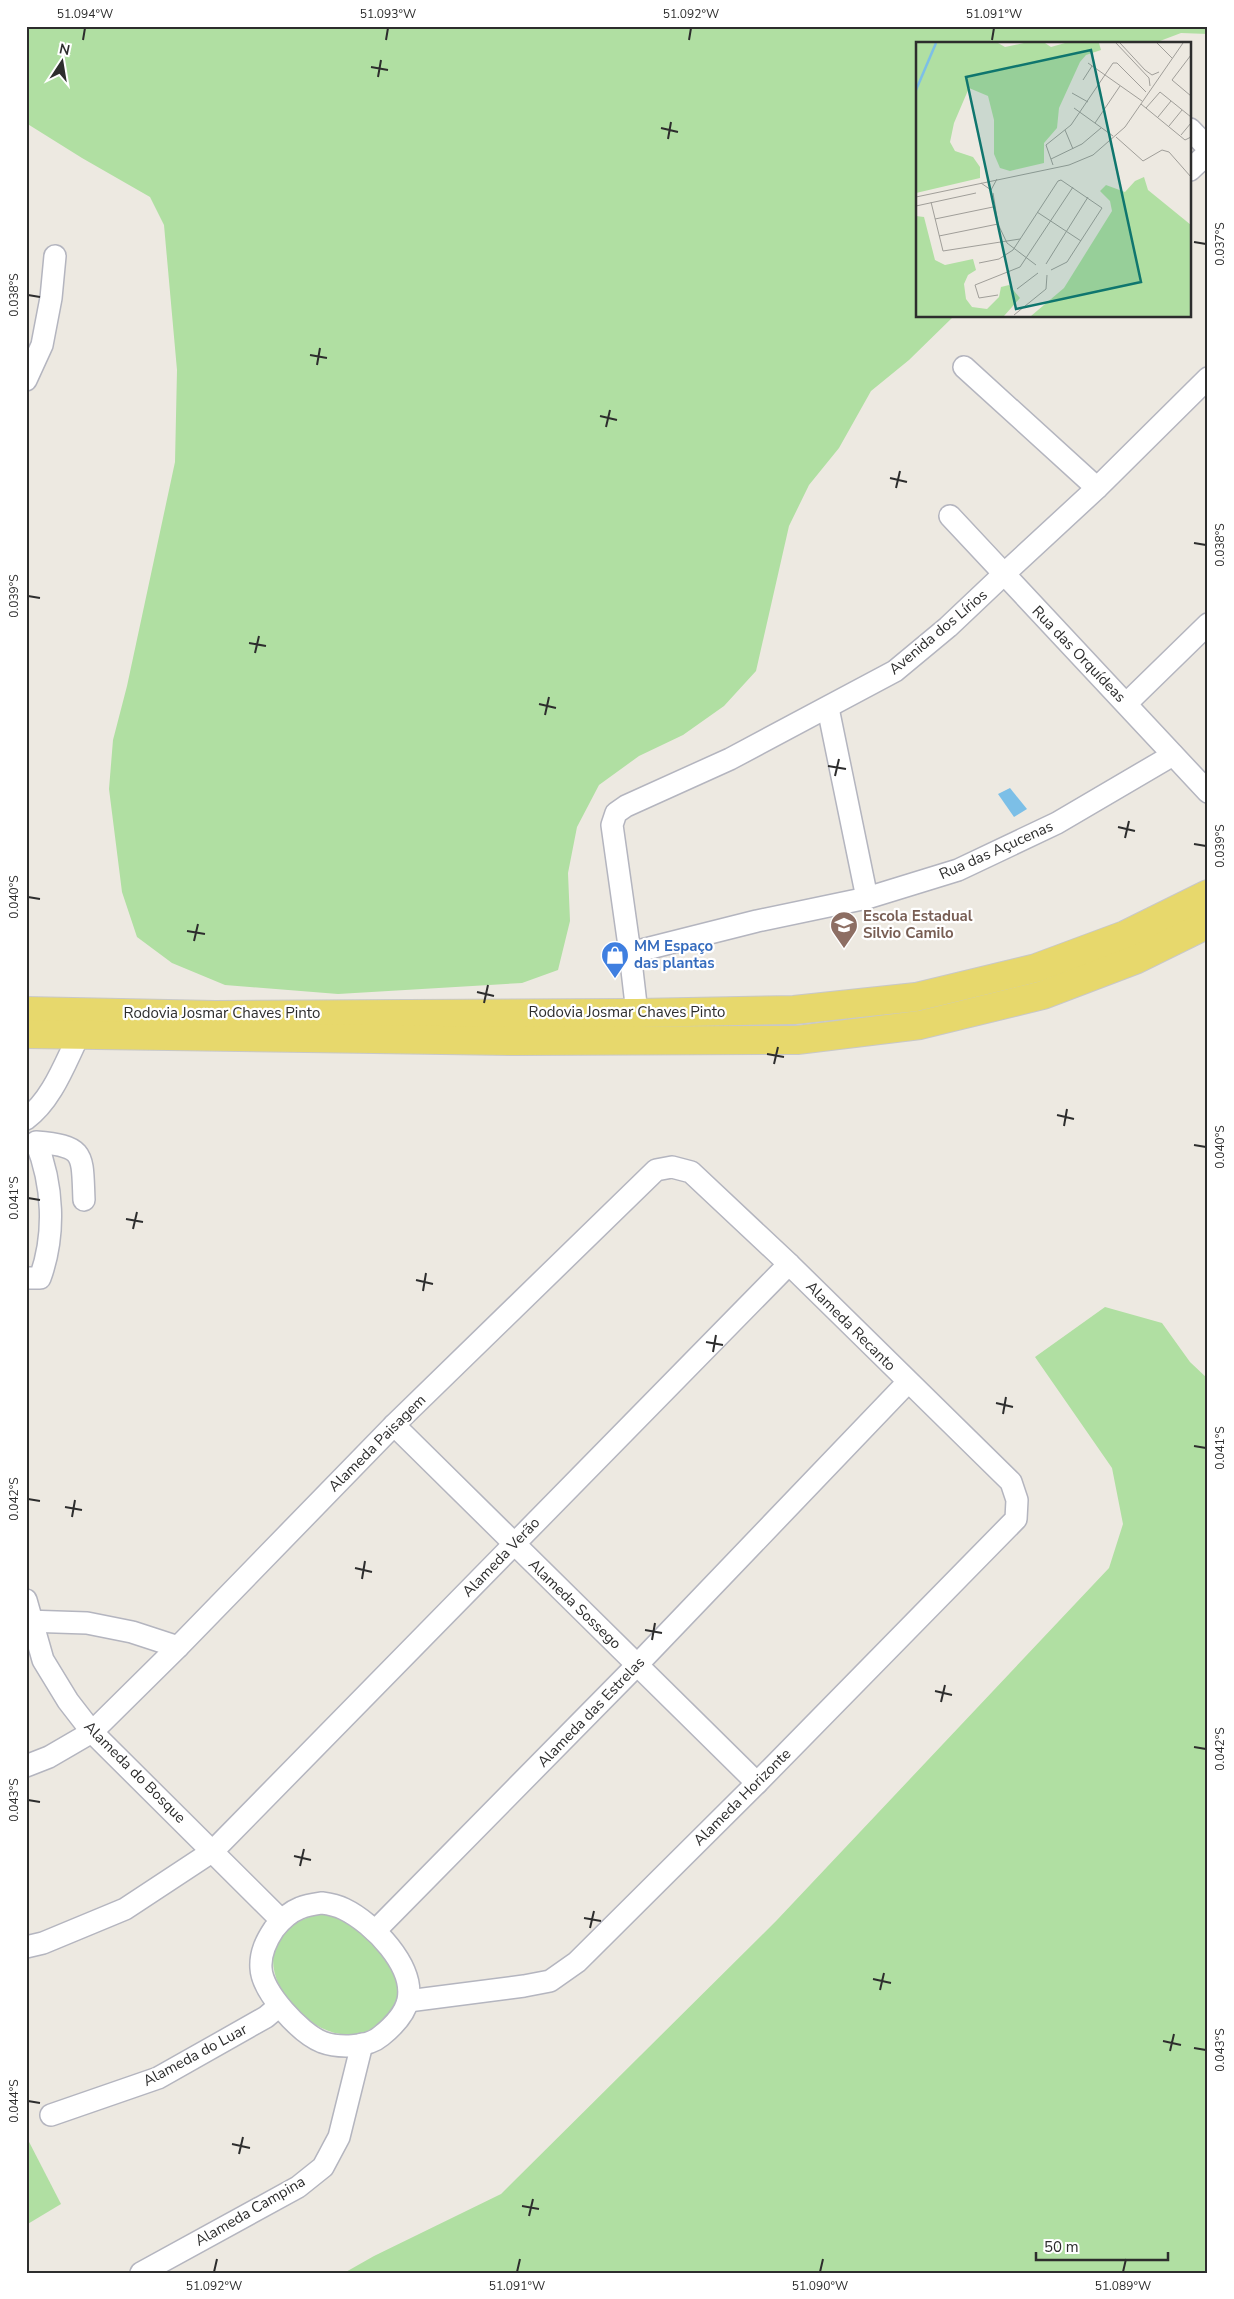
<svg xmlns="http://www.w3.org/2000/svg" width="1234" height="2299" font-family="'Nunito Sans',sans-serif">
	<style>
		.green { fill: #b0dfa2 }
		.water { fill: #7cbfe7 }
		.lines { fill: none; stroke-linecap: round; stroke-linejoin: round }
		.minor-casing { stroke: #b4b5bf; stroke-width: 24 }
		.major-casing { stroke: #c8c8c8; stroke-width: 30 }
		.minor { stroke: #fff; stroke-width: 21 }
		.major { stroke: #e7d86c; stroke-width: 28 }
		.ticks { fill: none; stroke: #2d2d2d; stroke-width: 2 }
		.labels { text-anchor: middle; stroke-width: 4.5; stroke-linejoin: round; paint-order: stroke }
		.street-label { font-size: 15px; fill: #2d2d2d; stroke: #fff }
		.education-label { font-size: 15px; font-weight: bold; fill: #785e54; stroke: #fff; text-anchor: start }
		.shop-label { font-size: 15px; font-weight: bold; fill: #366cbe; stroke: #fff; text-anchor: start }
		.inset-river { fill: none; stroke: #7cbfe7; stroke-width: 2.5 }
		.inset-road { fill: none; stroke: #a09e99; stroke-width: 1 }
		.view { fill: #0f766e; fill-opacity: 0.15; stroke: #0f766e; stroke-width: 2.5 }
		.inset-edge { fill: none; stroke: #2d2d2d; stroke-width: 2.5 }
		.neatline { fill: none; stroke: #2d2d2d; stroke-width: 2 }
		.ticks-label { font-size: 12px; text-anchor: middle; fill: #2d2d2d }
	</style>
	<rect width="100%" height="100%" fill="#ede9e1"/>
	<g class="green">
		<path d="M26 26H1208V34L1181 33 1152 44H918V316H954L909 360 871 391 839 448 809 485 789 526 756 671 724 706 683 735 639 756 599 785 577 827 568 873 570 921 558 970 522 983 338 994 225 985 172 963 137 937 122 892 109 789 113 740 127 686 175 462 177 370 164 225 150 197 82 158 26 123Z"/>
		<path d="M1105 1307 1162 1323 1190 1362 1208 1379V2273H344L374 2256 501 2194 777 1920 1109 1568 1123 1524 1112 1468 1035 1357Z"/>
		<path d="M323 1913C329 1915 335 1916 341 1919 363 1930 405 1970 397 1999 394 2008 386 2017 379 2023 324 2075 206 1940 323 1913Z"/>
		<path d="M26 2136 61 2204 26 2225Z"/>
	</g>
	<path class="water" d="M1010 788 1027 809 1014 817 998 794Z"/>
	<g class="lines">
		<g class="minor-casing">
			<g id="minor">
				<path d="M1190 129 1208 148"/>
				<path d="M1190 170 1208 153"/>
				<path d="M964 367 1097 488"/>
				<path d="M26 380 42 345 51 298 55 256"/>
				<path d="M950 516 1208 792"/>
				<path d="M1127 703 1208 624"/>
				<path d="M828 708 867 898"/>
				<path d="M630 953 757 921 867 898 958 870 1057 823 1173 755"/>
				<path d="M637 1013 630 953 612 825 616 813 626 806 730 759 895 671 948 627 1004 574 1097 488 1208 378"/>
				<path d="M26 1119C52 1100 65 1063 79 1035"/>
				<path d="M26 1278H40C56 1234 53 1184 36 1142 86 1146 82 1154 84 1200"/>
				<path d="M394 1425 757 1783"/>
				<path d="M26 1600 43 1660 68 1701 92 1732 281 1920"/>
				<path d="M26 1621 87 1623 132 1632 178 1647"/>
				<path d="M26 1766 49 1757 92 1732 178 1647 394 1425 656 1170 672 1167 691 1172 789 1264 1011 1482 1017 1500 1016 1519 757 1783 577 1962 550 1981 524 1986 408 2001"/>
				<path d="M322 1903C330 1904 338 1906 344 1909 373 1923 415 1966 408 2000 405 2014 391 2028 381 2036 367 2048 338 2048 322 2042 300 2033 262 1992 261 1968 260 1953 266 1941 274 1929 281 1920 290 1912 300 1908 307 1905 315 1904 322 1903Z"/>
				<path d="M375 1931 637 1665 908 1382"/>
				<path d="M26 1947 43 1943 125 1909 213 1851 789 1264"/>
				<path d="M51 2115 158 2078 266 2017 279 2006"/>
				<path d="M141 2273 298 2187 323 2167 339 2137 362 2044"/>
			</g>
		</g>
		<g class="major-casing">
			<g id="major">
				<path d="M26 1011 215 1015 637 1013 794 1010 916 997 1036 968 1125 935 1208 894"/>
				<path d="M26 1034 515 1041 797 1040 920 1025 1043 995 1135 960 1208 924"/>
			</g>
		</g>
		<use href="#minor" class="minor"/>
		<use href="#major" class="major"/>
	</g>
	<path class="ticks" d="M83 40 85 28M386 40 388 28M689 40 691 28M992 40 994 28M371 67 388 70M378 77 381 60M661 128 678 132M668 139 671 122M1194 242 1206 244M28 295 40 297M310 355 327 358M317 365 320 348M600 416 617 420M606 427 610 410M890 478 907 482M896 488 900 471M1194 543 1206 545M28 596 40 598M249 643 266 646M255 653 259 636M539 704 556 708M545 715 549 697M828 766 846 769M835 776 839 759M1118 827 1135 831M1125 838 1129 821M1194 844 1206 846M28 897 40 899M187 931 205 934M194 941 198 924M477 992 494 996M484 1003 488 985M767 1054 784 1057M774 1064 778 1047M1057 1115 1074 1119M1064 1126 1067 1109M1194 1145 1206 1147M28 1198 40 1200M126 1219 143 1222M133 1229 137 1212M416 1280 433 1284M423 1291 426 1273M706 1342 723 1345M713 1352 716 1335M996 1403 1013 1407M1003 1414 1006 1397M1194 1446 1206 1448M28 1499 40 1501M65 1507 82 1510M72 1517 75 1500M355 1568 372 1572M362 1579 365 1561M645 1630 662 1633M652 1640 655 1623M935 1691 952 1695M941 1702 945 1685M1194 1747 1206 1749M28 1800 40 1802M294 1856 311 1860M300 1866 304 1849M584 1918 601 1921M590 1928 594 1911M873 1979 891 1983M880 1990 884 1973M1163 2041 1181 2045M1194 2048 1206 2050M1170 2051 1174 2034M28 2101 40 2103M232 2144 250 2148M239 2154 243 2137M522 2206 539 2209M529 2216 533 2199M214 2272 217 2259M517 2272 520 2259M820 2272 823 2259M1123 2272 1126 2259"/>
	<defs>
		<g id="school-pin" transform="scale(1.4375)"><path d="M0 17L-7.5 6A9.5 9.5 0 1 1 7.5 6Z" fill="#8d6e63" stroke="#fff"/><path d="M0-5L7-2L0 1L-7-2ZM-4 1L0 2.5L4 1V4Q0 6-4 4Z" fill="#fff"/></g>
		<g id="shop-pin" transform="scale(1.4375)"><path d="M0 17L-7.5 6A9.5 9.5 0 1 1 7.5 6Z" fill="#3f7fe0" stroke="#fff"/><path d="M-5-2.5h2.3a2.7 3.5 0 0 1 5.4 0H5L5.5 6h-11ZM-1.5-2.5h3a1.5 2.3 0 0 0-3 0Z" fill="#fff"/></g>
	</defs>
	<g fill-rule="evenodd">
		<use href="#school-pin" x="844" y="925"/>
		<use href="#shop-pin" x="615" y="955"/>
	</g>
	<g class="labels">
		<g class="street-label">
			<text transform="translate(938 632) rotate(-40)" y="5">Avenida dos Lírios</text>
			<text transform="translate(1079 654) rotate(46)" y="5">Rua das Orquídeas</text>
			<text transform="translate(996 850) rotate(-24)" y="5">Rua das Açucenas</text>
			<text x="627" y="1017">Rodovia Josmar Chaves Pinto</text>
			<text x="222" y="1018">Rodovia Josmar Chaves Pinto</text>
			<text transform="translate(851 1326) rotate(45)" y="5">Alameda Recanto</text>
			<text transform="translate(377 1443) rotate(-45)" y="5">Alameda Paisagem</text>
			<text transform="translate(501 1557) rotate(-46)" y="5">Alameda Verão</text>
			<text transform="translate(575 1604) rotate(44)" y="5">Alameda Sossego</text>
			<text transform="translate(591 1712) rotate(-46)" y="5">Alameda das Estrelas</text>
			<text transform="translate(135 1772) rotate(45)" y="5">Alameda do Bosque</text>
			<text transform="translate(742 1797) rotate(-45)" y="5">Alameda Horizonte</text>
			<text transform="translate(195 2055) rotate(-28)" y="5">Alameda do Luar</text>
			<text transform="translate(250 2211) rotate(-30)" y="5">Alameda Campina</text>
		</g>
		<g class="education-label">
			<text x="863" y="921">Escola Estadual<tspan x="863" dy="17">Silvio Camilo</tspan></text>
		</g>
		<g class="shop-label">
			<text x="634" y="951">MM Espaço<tspan x="634" dy="17">das plantas</tspan></text>
		</g>
	</g>
	<g transform="translate(916 42)">
		<rect width="275" height="275" fill="#ede9e1"/>
		<path d="M0 1H82L89 5 108 1H129L135 5 149 1H183L185 8 170 13 164 20 143 66 141 86 128 101V121L94 129 84 126 78 112V78L72 54 53 46 38 81 34 100 39 109 57 115 64 125V136L0 151ZM228 135 232 148 275 183V274H115L148 246 196 169 194 159 184 149 190 143 209 150 219 139ZM0 174 8 175 19 218 29 223 57 217 60 228 52 233 48 242 50 257 56 265 71 267 83 255 85 245 93 243 104 256 88 274H0Z" fill="#b0dfa2"/>
		<path class="inset-river" d="M0 48 20 1"/>
		<path class="inset-road" d="M200 1 233 36 234 44M204 1 229 28 236 33 243 30M241 1 256 16M275 13 256 38 275 54M172 21 226 59M167 38 176 24M156 51 172 60M225 62 269 98 275 95M158 66 197 94M230 66 244 50 275 75M242 75 255 59M179 81 204 44M253 84 266 68M149 88 157 107M265 93 275 81M200 95 227 119 246 108 253 110 275 135M135 117 166 102 185 86M137 123 130 103 155 83 197 21H201L230 50M65 141 75 148 81 137M77 151 82 182 91 201 120 223M0 155 153 123 177 113 209 85 267 1M15 160 27 209 104 197M0 164 60 151M121 170 165 199M19 177 77 165M23 194 82 182M63 221 83 217 97 208 142 139 145 138 186 166 151 220 135 228M130 222 172 155M101 247 122 231M82 253 63 256 59 243 104 225 157 145M98 273 130 247 131 233"/>
		<path class="view" d="M175 8 225 240 100 267 50 35Z"/>
		<rect width="275" height="275" class="inset-edge"/>
	</g>
	<rect width="1234" height="2299" fill="none" stroke="#ffffff" stroke-width="55"/>
	<g transform="translate(62 62) rotate(12)" stroke="#ffffff" stroke-width="4" paint-order="stroke">
	<path d="M0-4L9 19L0 12L-9 19Z" fill="#2d2d2d"/>
	<text y="-8" font-size="14" font-weight="bold" text-anchor="middle" fill="#2d2d2d">N</text>
	</g>
	<path d="M1036 2252v8h132v-8" fill="none" stroke="#2d2d2d" stroke-width="2.5"/>
	<text x="1044" y="2252" font-size="15" fill="#2d2d2d" stroke="#ffffff" stroke-width="4" paint-order="stroke">50 m</text>
	<rect x="28" y="28" width="1178" height="2244" class="neatline"/>
	<g class="ticks-label">
		<text x="85" y="18">51.094°W</text>
		<text x="388" y="18">51.093°W</text>
		<text x="691" y="18">51.092°W</text>
		<text x="994" y="18">51.091°W</text>
		<text transform="translate(1220 244) rotate(-90)" y="4">0.037°S</text>
		<text transform="translate(14 295) rotate(-90)" y="4">0.038°S</text>
		<text transform="translate(1220 545) rotate(-90)" y="4">0.038°S</text>
		<text transform="translate(14 596) rotate(-90)" y="4">0.039°S</text>
		<text transform="translate(1220 846) rotate(-90)" y="4">0.039°S</text>
		<text transform="translate(14 897) rotate(-90)" y="4">0.040°S</text>
		<text transform="translate(1220 1147) rotate(-90)" y="4">0.040°S</text>
		<text transform="translate(14 1198) rotate(-90)" y="4">0.041°S</text>
		<text transform="translate(1220 1448) rotate(-90)" y="4">0.041°S</text>
		<text transform="translate(14 1499) rotate(-90)" y="4">0.042°S</text>
		<text transform="translate(1220 1749) rotate(-90)" y="4">0.042°S</text>
		<text transform="translate(14 1800) rotate(-90)" y="4">0.043°S</text>
		<text transform="translate(1220 2050) rotate(-90)" y="4">0.043°S</text>
		<text transform="translate(14 2101) rotate(-90)" y="4">0.044°S</text>
		<text x="214" y="2290">51.092°W</text>
		<text x="517" y="2290">51.091°W</text>
		<text x="820" y="2290">51.090°W</text>
		<text x="1123" y="2290">51.089°W</text>
	</g>
</svg>
